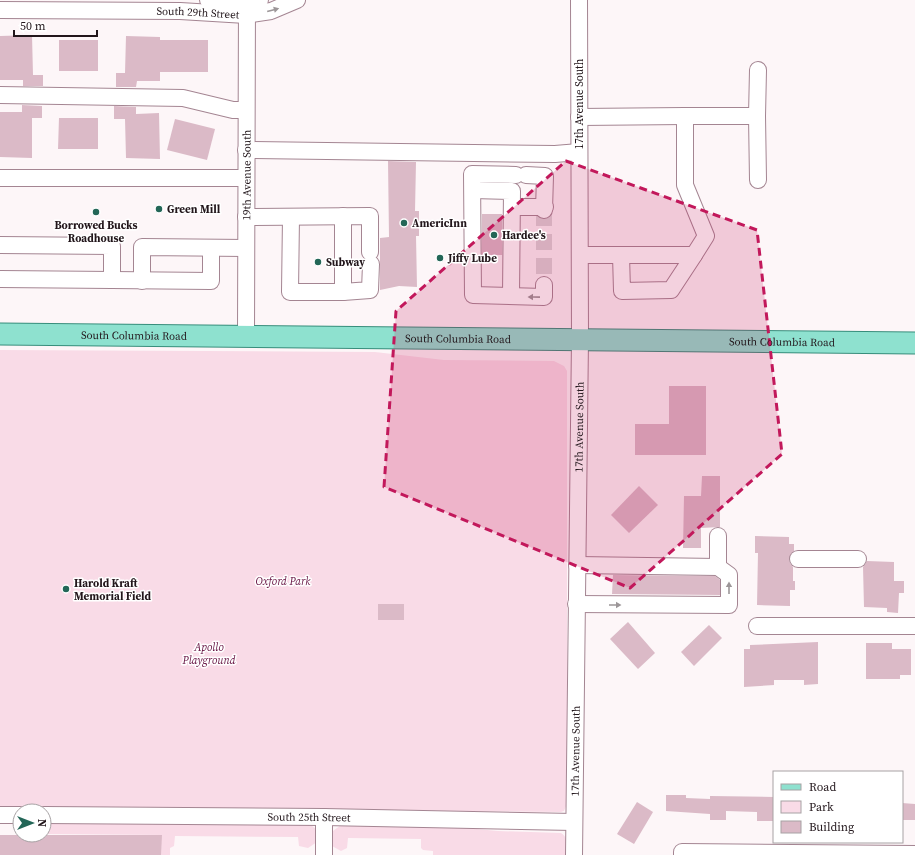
<svg xmlns="http://www.w3.org/2000/svg" width="915" height="855" font-family="'Source Serif 4',serif">
	<style>
		.green { fill: #f9dbe7 }
		.building { fill: #dbbac7 }
		.lines { fill: none; stroke-linecap: round; stroke-linejoin: round }
		.minor-tunnel { stroke: #dcd4d7; stroke-width: 16; stroke-dasharray: 16 8; stroke-linecap: butt }
		.minor-casing { stroke: #a48592; stroke-width: 18 }
		.major-casing { stroke: #378d7b; stroke-width: 23 }
		.minor { stroke: #fff; stroke-width: 16 }
		.major { stroke: #8ee1cf; stroke-width: 21 }
		.oneway { fill: #9c9698 }
		.marked { fill: #c2185b; fill-opacity: 0.2; stroke: #c2185b; stroke-width: 3; stroke-dasharray: 8 5; stroke-linejoin: round }
		.poi-dot { fill: #236657; stroke: #fff; stroke-width: 1.5 }
		.labels { text-anchor: middle; stroke-width: 3; stroke-linejoin: round; paint-order: stroke }
		.street-label { font-size: 11px; fill: #22161b; stroke: #fff }
		.poi-label { font-size: 11px; font-weight: bold; fill: #22161b; stroke: #fff; text-anchor: start }
		.park-label { font-size: 11px; font-style: italic; fill: #651141; stroke: #fff }
	</style>
	<rect width="100%" height="100%" fill="#fdf6f8"/>
	<g class="green">
		<path d="M0 350 375 352 444 360 554 361 564 366 567 371V804L564 811 561 812 0 807Z"/>
		<path d="M44 823 311 825 317 830V842L308 848 299 846 298 837 175 836 174 846 170 848V855H161V835L44 834Z"/>
		<path d="M341 825H435L498 831 561 833C569 838 567 846 567 855H433V851L423 850 421 848V839L348 838 347 848 341 851 332 846 333 831Z"/>
	</g>
	<g class="building">
		<path d="M32 35 33 75H43V86H23V80H0V36Z"/>
		<path d="M126 36 160 37V40H208V72H160V81H137L136 87H116V73H125Z"/>
		<rect x="59" y="40" width="39" height="31"/>
		<path d="M22 105 42 106V118H32V158L0 157V112H22Z"/>
		<path d="M114 106 136 107V114L159 113 160 159 126 158 125 119H114Z"/>
		<path d="M59 118H98V149H58Z"/>
		<path d="M175 119 215 129 207 160 167 150Z"/>
		<path d="M388 161 416 162 415 211H419V236H416L417 287 399 286 380 290V238L389 237Z"/>
		<rect x="482" y="214" width="20" height="41"/>
		<path d="M669 386H706V455H635V424H669Z"/>
		<path d="M702 476H720V527L701 528V548H683L684 496H701Z"/>
		<path d="M639 486 658 505 629 533 611 515Z"/>
		<path d="M755 536 789 537V544H794V551L789 559 790 563 793 567V581H795V590H790V606L757 605 758 553H755Z"/>
		<path d="M867 561 894 562V581H904V593H899L898 613 887 612V608L864 607 863 567Z"/>
		<path d="M613 575 715 576 720 580V595L612 594Z"/>
		<rect x="378" y="604" width="26" height="16"/>
		<path d="M628 622 655 653 638 669 610 639Z"/>
		<path d="M709 625 722 638 694 666 681 652Z"/>
		<path d="M818 642V684L804 685V680H774V685L744 687V649H750V645Z"/>
		<path d="M866 643H892V649H911V675H900V679H866Z"/>
		<path d="M666 795H686V798L710 799V796L774 797V821H757V812L726 811V820H710V814L666 811Z"/>
		<path d="M637 802 653 812 634 844 617 834Z"/>
		<path d="M902 803 915 804V820H902Z"/>
		<path d="M0 835H162L161 855H0Z"/>
	</g>
	<g class="lines">
		<path class="minor-tunnel" d="M544 210V285"/>
		<g class="minor-casing">
			<g id="minor">
				<path d="M208 0H260"/>
				<path id="s1" d="M0 10 180 11 246 15 271 11 297 0"/>
				<path d="M0 95 183 98 233 110H246"/>
				<path d="M757 116 758 70"/>
				<path d="M579 117 685 116"/>
				<path d="M246 150 555 154 579 152"/>
				<path d="M516 175 472 174 473 295 544 297V285"/>
				<path d="M526 175 545 176 544 210"/>
				<path d="M0 178H246"/>
				<path d="M473 190 512 191 511 296"/>
				<path d="M512 207H545"/>
				<path d="M246 217 370 216V252"/>
				<path d="M291 217 290 292H343V216"/>
				<path d="M0 245 112 246V280L0 279"/>
				<path d="M580 255H694L671 290 622 291 621 255"/>
				<path d="M694 255 706 236 685 185V116H757L758 180"/>
				<path d="M112 280 211 281V248"/>
				<path d="M142 281V247L246 248"/>
				<path d="M343 292 370 290 371 264"/>
				<path id="s2" d="M246 336 247 0"/>
				<path d="M798 559H858"/>
				<path d="M718 567V536"/>
				<path d="M576 604 729 605V575L718 567 577 565"/>
				<path d="M757 626H915"/>
				<path d="M0 815H20"/>
				<path id="s3" d="M44 815 324 817 574 822"/>
				<path d="M324 855V817"/>
				<path id="s4" d="M574 855 580 339 579 0"/>
				<path d="M682 855V852L915 854"/>
			</g>
		</g>
		<g class="major-casing">
			<g id="major">
				<path id="s5" d="M0 334 915 343"/>
			</g>
		</g>
		<use href="#minor" class="minor"/>
		<use href="#major" class="major"/>
	</g>
	<defs><path id="oneway-solid" d="M-6-.8H1V-3.2L6.5 0L1 3.2V.8H-6Z"/></defs>
	<g class="oneway">
		<use href="#oneway-solid" transform="translate(273 10) rotate(-15)"/>
		<use href="#oneway-solid" transform="translate(534 297) rotate(-179)"/>
		<use href="#oneway-solid" transform="translate(729 588) rotate(-90)"/>
		<use href="#oneway-solid" transform="translate(615 605)"/>
	</g>
	<path class="marked" d="M566 161 757 230 782 454 630 588 384 487 396 311Z"/>
	<g class="poi-dot">
		<circle cx="159" cy="209" r="4"/>
		<circle cx="96" cy="212" r="4"/>
		<circle cx="404" cy="223" r="4"/>
		<circle cx="494" cy="235" r="4"/>
		<circle cx="440" cy="258" r="4"/>
		<circle cx="318" cy="262" r="4"/>
		<circle cx="66" cy="589" r="4"/>
	</g>
	<g class="labels">
		<g class="street-label">
			<text dy="4" stroke="none"><textPath href="#s1" startOffset="198">South 29th Street</textPath></text>
			<text transform="translate(579 104) rotate(-90)" y="4">17th Avenue South</text>
			<text dy="4" stroke="none"><textPath href="#s2" startOffset="161">19th Avenue South</textPath></text>
			<text dy="4" stroke="none"><textPath href="#s5" startOffset="134">South Columbia Road</textPath></text>
			<text dy="4" stroke="none"><textPath href="#s5" startOffset="458">South Columbia Road</textPath></text>
			<text dy="4" stroke="none"><textPath href="#s5" startOffset="782">South Columbia Road</textPath></text>
			<text dy="4" stroke="none"><textPath href="#s4" startOffset="428">17th Avenue South</textPath></text>
			<text dy="4" stroke="none"><textPath href="#s4" startOffset="104">17th Avenue South</textPath></text>
			<text dy="4" stroke="none"><textPath href="#s3" startOffset="265">South 25th Street</textPath></text>
		</g>
		<g class="poi-label">
			<text x="167" y="213">Green Mill</text>
			<text x="412" y="227">AmericInn</text>
			<text x="96" y="229" text-anchor="middle">Borrowed Bucks<tspan x="96" dy="13">Roadhouse</tspan></text>
			<text x="502" y="239">Hardee's</text>
			<text x="448" y="262">Jiffy Lube</text>
			<text x="326" y="266">Subway</text>
			<text x="74" y="587">Harold Kraft<tspan x="74" dy="13">Memorial Field</tspan></text>
		</g>
		<g class="park-label">
			<text x="283" y="585">Oxford Park</text>
			<text x="209" y="651">Apollo<tspan x="209" dy="13">Playground</tspan></text>
		</g>
	</g>
	<rect x="773" y="771" width="130" height="72" fill="#ffffff" stroke="#a7a2a4"/>
	<rect x="781" y="784" width="20" height="6" fill="#8ee1cf" stroke="#a7a2a4"/>
	<text x="809" y="791" font-size="12" fill="#22161b">Road</text>
	<rect x="781" y="801" width="20" height="12" fill="#f9dbe7" stroke="#a7a2a4"/>
	<text x="809" y="811" font-size="12" fill="#22161b">Park</text>
	<rect x="781" y="821" width="20" height="12" fill="#dbbac7" stroke="#a7a2a4"/>
	<text x="809" y="831" font-size="12" fill="#22161b">Building</text>
	<g transform="translate(32 823) rotate(90)"><circle r="19" fill="#ffffff" stroke="#a7a2a4"/>
	<path d="M0-3L7 15L0 10L-7 15Z" fill="#236657"/>
	<text y="-6" font-size="11" font-weight="bold" text-anchor="middle" fill="#22161b">N</text>
	</g>
	<path d="M14 30v6h83v-6" fill="none" stroke="#22161b" stroke-width="2"/>
	<text x="20" y="30" font-size="12" fill="#22161b" stroke="#ffffff" stroke-width="3" paint-order="stroke">50 m</text>
</svg>
